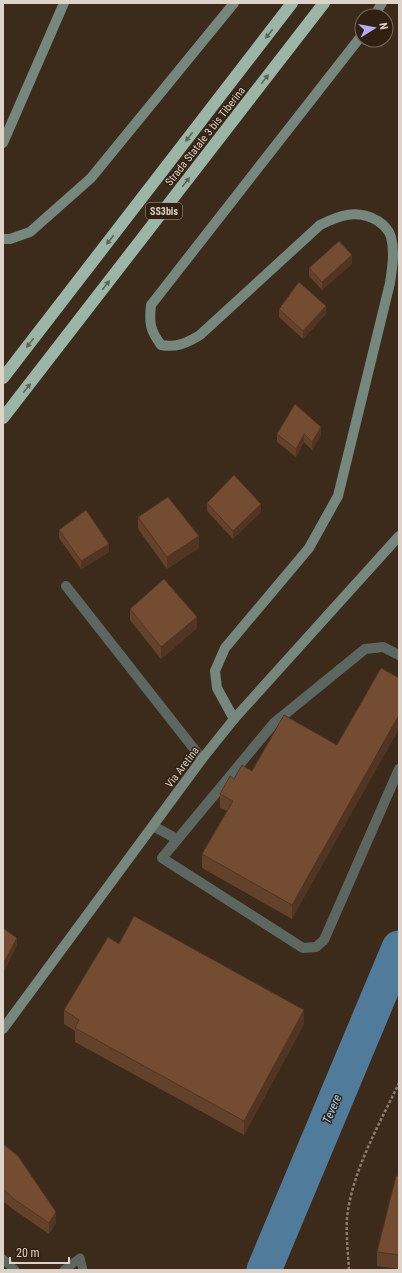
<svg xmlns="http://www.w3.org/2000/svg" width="402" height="1273" font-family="'Roboto Condensed',sans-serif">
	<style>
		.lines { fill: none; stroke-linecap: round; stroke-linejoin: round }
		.river { stroke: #517b9b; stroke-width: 35 }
		.path { stroke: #8a7c6f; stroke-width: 2.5; stroke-dasharray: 3 2; stroke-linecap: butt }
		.lane { stroke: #5d6761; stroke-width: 9 }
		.street { stroke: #5d6761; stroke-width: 10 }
		.secondary { stroke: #76877d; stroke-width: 10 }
		.highway { stroke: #9bb6a6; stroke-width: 12 }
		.wall { fill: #64412a }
		.shaded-wall { fill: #513522 }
		.building { fill: #744c31; stroke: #513522 }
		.oneway { fill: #616454 }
		.labels { text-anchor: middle; stroke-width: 3; stroke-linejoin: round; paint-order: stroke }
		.shield { fill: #312011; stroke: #aa9d92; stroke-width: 1 }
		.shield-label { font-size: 10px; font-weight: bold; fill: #ded3c9 }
		.street-label { font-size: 11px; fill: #ded3c9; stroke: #312011 }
		.water-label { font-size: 12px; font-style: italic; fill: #a0d5fd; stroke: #312011 }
	</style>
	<rect width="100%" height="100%" fill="#3c2a1b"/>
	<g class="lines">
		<path class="river" d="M264 1270 399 948"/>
		<path class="path" d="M349 1270C348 1252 346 1236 347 1218 352 1171 379 1125 399 1083"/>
		<g class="lane">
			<path d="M3 1259 15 1270"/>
			<path d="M64 1270 80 1258 83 1270"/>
		</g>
		<g class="street">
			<path d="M66 586 202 759"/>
			<path d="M399 655 383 647 365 649 274 723 162 858 303 948 316 947 324 940 399 769"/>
			<path d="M153 826 177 839"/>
		</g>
		<g class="secondary">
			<path d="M374 16 382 3"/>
			<path d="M3 143 64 3"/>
			<path d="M3 239H10L30 232 91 178 234 3"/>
			<path d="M234 719 217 688 215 671 225 648 309 548 338 496 390 283C392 269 395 252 391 237 389 230 384 225 378 221 357 209 340 215 320 225L200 335C187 343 176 348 161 345 150 330 149 323 151 305L362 35"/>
			<path d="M3 1029 202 759 234 719 399 536"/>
		</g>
		<g class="highway">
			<path d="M3 378 292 3"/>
			<path d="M3 418 324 3"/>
		</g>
	</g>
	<g class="wall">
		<path d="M352 264 322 290 309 276V268Z"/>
		<path d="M279 309 326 314 303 339 279 317Z"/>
		<path d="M295 404 321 435 312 450 304 442 296 457 277 442V434Z"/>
		<path d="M207 503 261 512 233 539 207 511Z"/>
		<path d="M138 517 199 548 167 569 138 529Z"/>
		<path d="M59 530 109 552 81 569 59 538Z"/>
		<path d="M130 609 197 628 161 659 130 620Z"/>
		<path d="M337 745 292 919 202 868V854L227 811 220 808V794L234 779 252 771Z"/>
		<path d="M119 944 304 1024 244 1135 75 1042V1031L64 1024V1010Z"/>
		<path d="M3 1144 56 1223 49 1234 14 1210 3 1201Z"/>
		<path d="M399 1176V1269L377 1266V1252Z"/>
	</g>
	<g class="shaded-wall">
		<path d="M352 255V264L322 290V282Z"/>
		<path d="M326 306V314L303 339V331Z"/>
		<path d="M321 427V435L312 450V442Z"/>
		<path d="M304 434V442L296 457V449Z"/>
		<path d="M261 504V512L233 539V531Z"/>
		<path d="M199 536V548L167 569V557Z"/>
		<path d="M109 544V552L81 569V561Z"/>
		<path d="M197 617V628L161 659V647Z"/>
		<path d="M399 715V729L292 919V905Z"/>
		<path d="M17 938V946L3 973V964Z"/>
		<path d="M304 1010V1024L244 1135V1121Z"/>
		<path d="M56 1212V1223L49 1234V1223Z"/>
	</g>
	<g class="building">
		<path d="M339 241 352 255 322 282 309 268Z"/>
		<path d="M299 282 326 306 303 331 279 309Z"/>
		<path d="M295 404 321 427 312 442 304 434 296 449 277 434Z"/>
		<path d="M234 475 261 504 233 531 207 503Z"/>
		<path d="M168 497 199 536 167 557 138 517Z"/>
		<path d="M86 510 109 544 81 561 59 530Z"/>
		<path d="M164 579 197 617 161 647 130 609Z"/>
		<path d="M381 668 399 678V715L292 905 202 854 233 801 220 794 230 776 234 779 242 765 252 771 284 715 337 745Z"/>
		<path d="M134 916 304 1010 244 1121 75 1028 79 1020 64 1010 108 937 119 944Z"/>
		<path d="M3 928 17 938 3 964Z"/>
		<path d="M3 1144 18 1156 56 1212 49 1223 14 1199 3 1189Z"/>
		<path d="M396 1176H399V1255L377 1252Z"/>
	</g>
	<defs><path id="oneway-solid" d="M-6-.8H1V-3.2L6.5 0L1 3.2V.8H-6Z"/></defs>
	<g class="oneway">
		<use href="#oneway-solid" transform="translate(269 34) rotate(128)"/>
		<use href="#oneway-solid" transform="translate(265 79) rotate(-52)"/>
		<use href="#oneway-solid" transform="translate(189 137) rotate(128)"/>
		<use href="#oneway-solid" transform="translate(186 182) rotate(-52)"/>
		<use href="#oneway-solid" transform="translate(110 240) rotate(128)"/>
		<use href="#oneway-solid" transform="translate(106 285) rotate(-52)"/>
		<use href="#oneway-solid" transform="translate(30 343) rotate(128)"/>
		<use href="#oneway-solid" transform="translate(27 388) rotate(-52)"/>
	</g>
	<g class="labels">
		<rect class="shield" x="146" y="203" width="36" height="16" rx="3"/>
		<g class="shield-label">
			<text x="164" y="215">SS3bis</text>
		</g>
		<g class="street-label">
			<text transform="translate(205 136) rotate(-52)" y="4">Strada Statale 3 bis Tiberina</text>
			<text transform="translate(182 767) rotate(-53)" y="4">Via Aretina</text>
		</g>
		<g class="water-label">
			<text transform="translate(332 1109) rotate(-67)" y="4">Tevere</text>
		</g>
	</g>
	<rect width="402" height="1273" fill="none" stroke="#ded3c9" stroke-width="8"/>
	<g transform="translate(374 28) rotate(79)"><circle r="19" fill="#312011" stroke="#76685b"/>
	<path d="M0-3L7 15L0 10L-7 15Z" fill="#b5acf9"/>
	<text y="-6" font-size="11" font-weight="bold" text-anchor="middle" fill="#ded3c9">N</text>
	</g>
	<path d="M10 1257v6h59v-6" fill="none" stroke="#ded3c9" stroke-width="2"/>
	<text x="16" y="1257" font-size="12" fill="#ded3c9" stroke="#312011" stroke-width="3" paint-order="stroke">20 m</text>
</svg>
